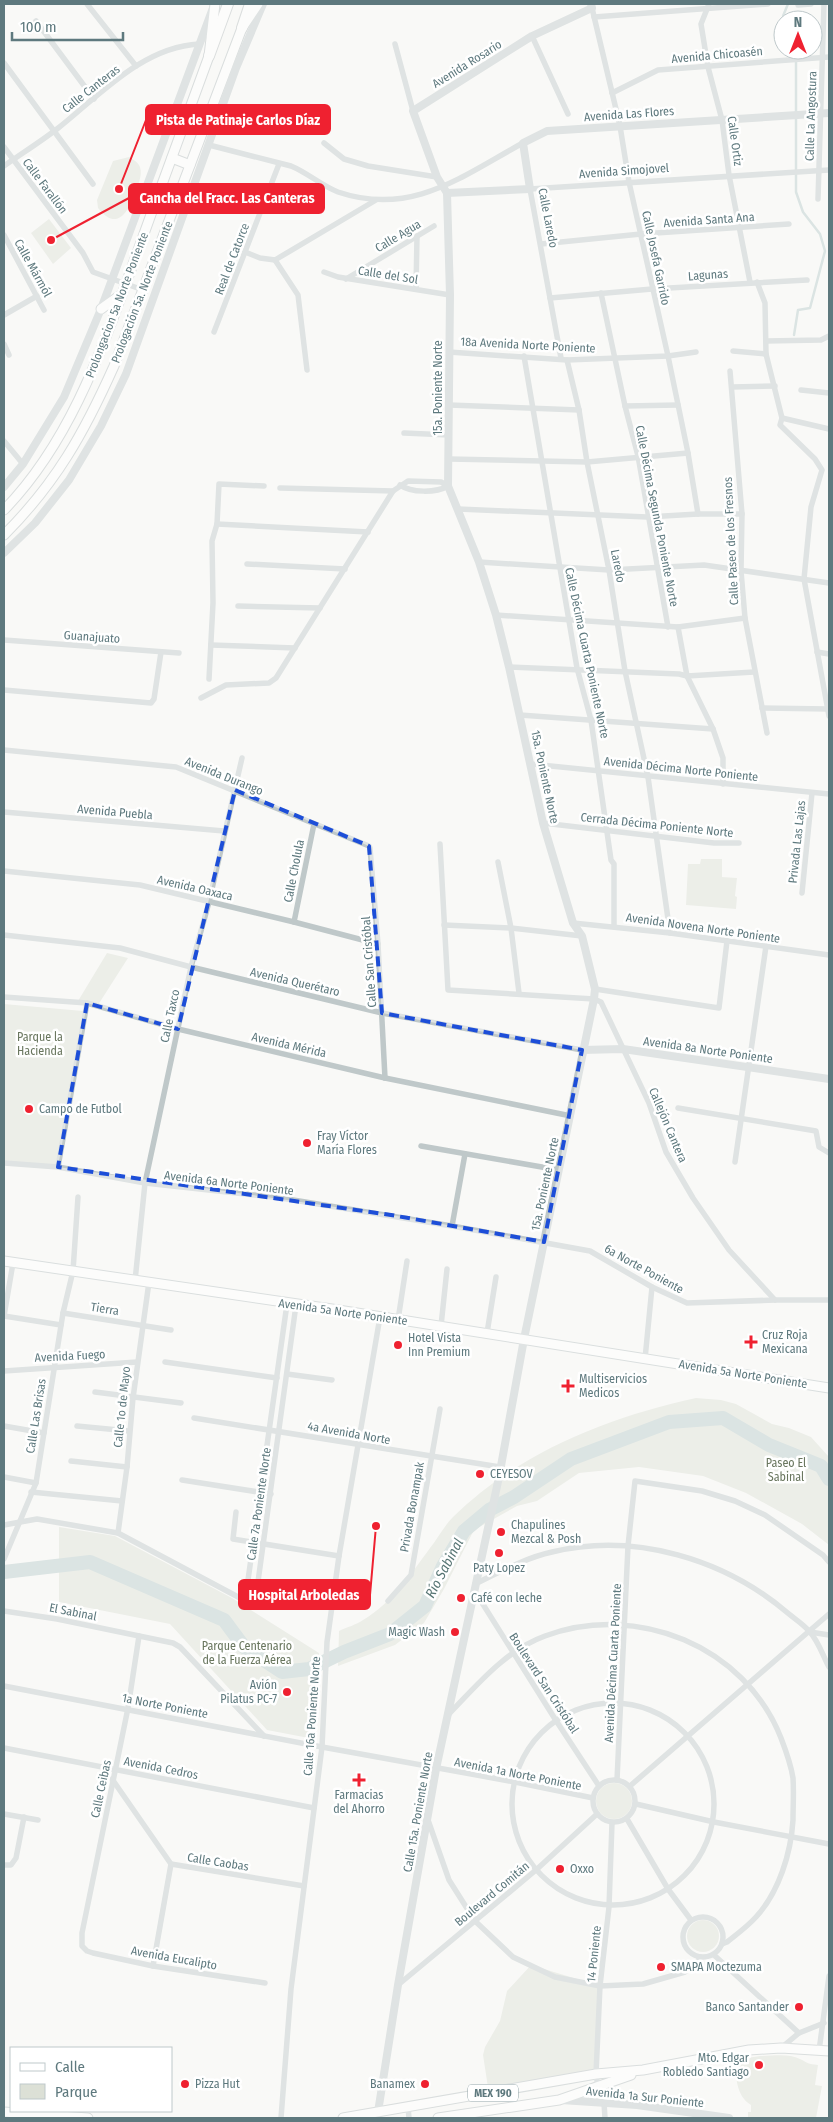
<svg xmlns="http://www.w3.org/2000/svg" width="833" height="2122" font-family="'Fira Sans Condensed',sans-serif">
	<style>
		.green { fill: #dce0d6 }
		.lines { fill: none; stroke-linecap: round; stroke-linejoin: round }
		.stream { stroke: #b6cac9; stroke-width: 2.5 }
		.river { stroke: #b6cac9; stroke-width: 14 }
		.secondary-casing { stroke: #b4bec0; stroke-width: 11 }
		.primary-casing { stroke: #b3bcbe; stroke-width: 11 }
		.trunk-casing { stroke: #b5bcbe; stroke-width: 12 }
		.minor { stroke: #bfc8c9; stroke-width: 5.5 }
		.tertiary { stroke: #bfc8c9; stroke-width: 8 }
		.secondary { stroke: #fff; stroke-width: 9 }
		.primary { stroke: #fff; stroke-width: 9 }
		.trunk { stroke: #fff; stroke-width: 10 }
		.marked { fill: none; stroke: #1d4ed8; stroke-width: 4; stroke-dasharray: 10 6; stroke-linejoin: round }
		.poi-dot { fill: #ef2130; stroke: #fff; stroke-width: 2 }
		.labels { text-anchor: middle; stroke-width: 5; stroke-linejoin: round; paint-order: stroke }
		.shield { fill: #fff; stroke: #8ea1a5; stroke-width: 1 }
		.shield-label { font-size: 11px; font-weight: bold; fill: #5e797e }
		.street-label { font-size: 12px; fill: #5e797e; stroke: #fff }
		.park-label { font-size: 12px; fill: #69765e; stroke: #fff }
		.poi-label { font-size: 12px; fill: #5e797e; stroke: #fff; text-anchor: start }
		.water-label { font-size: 14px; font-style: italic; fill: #587675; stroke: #fff }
		.leader { fill: none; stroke: #ef2130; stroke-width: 2 }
		.callout-dot { fill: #ef2130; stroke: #fff; stroke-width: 2 }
		.callout { fill: #ef2130; stroke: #ef2130; stroke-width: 2 }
		.callout-label { font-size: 14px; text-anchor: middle; font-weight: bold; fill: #fff }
	</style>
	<rect width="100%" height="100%" fill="#f9f9f7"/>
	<g class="green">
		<path d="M129 157C134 160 138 162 140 167 143 176 137 186 135 194 128 212 117 232 98 208L97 200 113 161Z"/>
		<path d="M49 219 71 248 53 264 31 233Z"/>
		<path d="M701 859H722V877L737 878 735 896 737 897 736 909 686 905 688 864H700Z"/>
		<path d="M107 953 128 958 98 1005 78 1001Z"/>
		<path d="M4 1004 83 1011 56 1166 4 1161Z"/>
		<path d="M696 1398 721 1400 736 1404 772 1424 789 1428 811 1437 829 1457V1545L802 1524 746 1493 703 1476 639 1467 579 1473 537 1501 517 1506 474 1530 444 1589 424 1623 395 1645 338 1666 339 1631C347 1627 356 1625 363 1620 392 1603 411 1574 430 1548 438 1538 444 1526 453 1517 518 1453 608 1417 696 1398Z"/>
		<path d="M59 1527 115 1536 232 1598 319 1653 314 1739 267 1730 170 1624 59 1602Z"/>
		<circle cx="614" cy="1801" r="18"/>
		<circle cx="703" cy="1936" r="16"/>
		<path d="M531 1965 600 1986 596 2074 489 2094 483 2055 485 2047 500 2021 507 1991Z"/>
		<path d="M760 2056C772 2056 789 2053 800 2059 808 2063 808 2064 818 2065L815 2085 822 2086 816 2118H748V2112H751V2105C735 2095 737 2077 734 2060Z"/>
	</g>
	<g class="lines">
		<g class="stream">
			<path d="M785 20 783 16 788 4"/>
			<path d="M792 50 796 59V192L803 212 820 234 825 251 810 308 798 310 794 335"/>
		</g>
		<path class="river" d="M4 1572 90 1562 224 1620 244 1647 282 1672 309 1669 344 1652 390 1634 425 1606 443 1566 464 1531 489 1510 514 1497 571 1459 669 1422 723 1418 769 1445 821 1466 829 1479"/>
		<g class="secondary-casing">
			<path id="secondary" d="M4 1261 332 1309 829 1388"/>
		</g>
		<g class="primary-casing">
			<g id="primary">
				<path d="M172 158 190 165"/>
				<path d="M101 309 122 294"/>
				<path d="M4 510C72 440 103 346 136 256 160 189 185 122 209 56L215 4"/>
				<path d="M4 535C56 483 84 433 114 366L242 28 258 4"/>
				<path d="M4 2112 88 2118"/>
				<path d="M343 2118 596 2074 643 2070 749 2050 781 2048 829 2051"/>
				<path d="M438 2118 559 2100 631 2075"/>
			</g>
		</g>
		<g class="trunk-casing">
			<g id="trunk">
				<path d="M242 28 250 4"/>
				<path d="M209 56 228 4"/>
			</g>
		</g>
		<g class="minor">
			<path d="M87 4 136 66"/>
			<path d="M709 4 701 24 708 67 722 120 729 175 750 282"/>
			<path d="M798 5 811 4"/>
			<path d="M592 8 620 126 629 182 668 356 688 453 698 514"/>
			<path d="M594 17 768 4"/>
			<path d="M36 21 94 99"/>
			<path d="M532 36 568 114"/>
			<path d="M395 44 413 111"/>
			<path d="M4 63 93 184"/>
			<path d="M612 93 658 70 829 57"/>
			<path d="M324 143 344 159 368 166 437 177"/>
			<path d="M209 145 291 166C308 173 322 186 338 192 412 217 462 176 523 143"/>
			<path d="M4 147 83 253 93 272 143 290"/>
			<path d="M4 166C21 154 40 142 57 129 99 96 142 47 199 44"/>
			<path d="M818 199 824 4"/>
			<path d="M4 235 44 310"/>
			<path d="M541 244 641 234 789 224"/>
			<path d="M245 252 260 258 275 260 376 200"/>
			<path d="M275 260 298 295 307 370"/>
			<path d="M324 272 338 277 450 295"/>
			<path d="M346 279 434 226"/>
			<path d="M757 282 765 303 766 354 782 418 780 425 815 459 822 470 811 507 804 579 829 716"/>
			<path d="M416 289 417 236"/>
			<path d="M601 293 625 406 638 456 668 627"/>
			<path d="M550 298 652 289 807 280"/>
			<path d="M4 315 37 296"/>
			<path d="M214 332 279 164"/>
			<path d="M766 341 821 340 829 336"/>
			<path d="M4 344 9 355"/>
			<path d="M733 351 766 354"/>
			<path d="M449 352 567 360 668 356 696 352"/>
			<path d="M524 356 577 668 591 720 611 860 614 864V926"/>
			<path d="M561 358 530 189 829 170"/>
			<path d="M567 360 579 410 587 462 609 570 625 671 648 777 670 933"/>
			<path d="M730 371 742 514 741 571 745 618 767 733"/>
			<path d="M732 387 775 386"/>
			<path d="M801 390 829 393"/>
			<path d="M449 405 579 410"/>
			<path d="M625 406 678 405"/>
			<path d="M782 418 829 429"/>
			<path d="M404 433 449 435"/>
			<path d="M4 441 23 464"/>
			<path d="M449 459 587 462 688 453"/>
			<path d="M400 485C411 493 436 493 448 486"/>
			<path d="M280 488 393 491"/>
			<path d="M458 509 647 517 698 514H742"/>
			<path d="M217 524 368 532"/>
			<path d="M479 562 609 570 704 565 829 583"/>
			<path d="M247 564 345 569"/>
			<path d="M238 606 320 608"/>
			<path d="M496 615 678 627 745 618"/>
			<path d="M678 627 687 676 713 729 723 758V784"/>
			<path d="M4 640 179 653"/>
			<path d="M211 645 295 648"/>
			<path d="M817 652 829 654"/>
			<path d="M509 667 679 674 687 676 754 672"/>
			<path d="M209 679 213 603 212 541 217 524 219 484 264 486"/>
			<path d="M4 690 151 703 154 699 161 652"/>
			<path d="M201 698 226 685 269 683 276 678 393 491 408 481 441 482 448 486"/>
			<path d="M762 708 828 709"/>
			<path d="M520 715 713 729"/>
			<path d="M4 750 176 767 369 846 370 848 378 944 385 1078"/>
			<path d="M531 764 829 794"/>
			<path d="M4 812 224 831"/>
			<path d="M543 823 714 843H739"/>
			<path d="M440 844 448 990 594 999 601 1002 649 1103 666 1152 693 1198 729 1250 775 1300"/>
			<path d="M498 862 511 928 519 993"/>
			<path d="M4 871 140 885 294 922 378 944"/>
			<path d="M802 893 812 793"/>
			<path d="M294 922 314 824"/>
			<path d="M573 923 670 933 829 955"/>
			<path d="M444 925 511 928 582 936"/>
			<path d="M4 935 120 948 191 967 382 1013 582 1050"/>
			<path d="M595 989 719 1008 727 941"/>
			<path d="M4 997 87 1003 178 1029 385 1078 571 1116"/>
			<path d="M678 1108 816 1131 819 1147 829 1153"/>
			<path d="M421 1146 559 1170"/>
			<path d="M735 1162 766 946"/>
			<path d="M4 1163 58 1167 145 1183 281 1198 452 1226 590 1251 652 1287 687 1303 775 1300H829"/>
			<path d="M58 1167 87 1003"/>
			<path d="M452 1226 465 1154"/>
			<path d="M135 1281 145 1183 191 967 209 902 242 758"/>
			<path d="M63 1313 171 1330"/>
			<path d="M4 1316 61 1325"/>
			<path d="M4 1316 13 1263"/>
			<path d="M398 1320 407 1261"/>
			<path d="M441 1326 447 1269"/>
			<path d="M487 1333 496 1277"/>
			<path d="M645 1359 652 1287"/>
			<path d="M165 1362 277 1378"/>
			<path d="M4 1371 137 1362"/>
			<path d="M287 1374 332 1380"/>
			<path d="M95 1392 181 1403"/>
			<path d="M194 1418 500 1467"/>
			<path d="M4 1426 44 1433"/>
			<path d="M77 1426 129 1431"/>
			<path d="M71 1461 127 1467"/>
			<path d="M4 1477 36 1483"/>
			<path d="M182 1480 271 1494"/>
			<path d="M31 1492 122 1501"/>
			<path d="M236 1512 233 1539 339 1556"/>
			<path d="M4 1525 37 1519 118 1533 240 1598 247 1587 287 1304"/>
			<path d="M118 1533 127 1467 133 1398 149 1282"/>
			<path d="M4 1559 36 1483 63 1313 73 1271 78 1197"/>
			<path d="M475 1584C500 1572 525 1558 552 1552 635 1532 725 1559 789 1614 795 1619 803 1624 809 1631 818 1640 823 1656 829 1667"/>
			<path d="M247 1587 257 1589 296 1305"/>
			<path d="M474 1590 555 1719 599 1786"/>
			<path d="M388 1601 411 1575 440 1409"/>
			<path d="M4 1611 57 1619 173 1643 180 1647 264 1736"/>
			<path d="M810 1632 829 1635"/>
			<path d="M139 1636 128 1708 82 1933V1946L87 1951 93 1953 153 1966 265 1983"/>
			<path d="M4 1686 322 1747 515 1782 593 1798"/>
			<circle cx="613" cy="1804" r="101"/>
			<path d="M449 1714C477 1685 506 1650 545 1636 637 1602 745 1646 781 1738 786 1751 791 1765 793 1778 794 1792 793 1806 793 1820 791 1853 779 1892 756 1917 747 1927 737 1934 727 1942L722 1944"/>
			<path d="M4 1748 314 1808"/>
			<path d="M112 1779 171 1864 304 1886"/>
			<circle cx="614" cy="1801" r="21"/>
			<path d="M617 1780 628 1546 635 1481 702 1491 735 1501 765 1515 823 1555 829 1562"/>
			<path d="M630 1786 829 1614"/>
			<path d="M636 1804 714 1822 829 1844"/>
			<path d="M4 1814 38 1820"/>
			<path d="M627 1819 668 1889 691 1920"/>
			<path d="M428 1820 449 1880 475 1921 513 1957 555 1977 600 1986 643 1984 685 1972 696 1965 700 1957"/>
			<path d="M4 1865H11L16 1858 24 1817"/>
			<circle cx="703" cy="1937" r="20"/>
			<path d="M714 1955 799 2033"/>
			<path d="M153 1966 171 1864"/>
			<path d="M398 1985 536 1870 597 1814"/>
			<path d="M781 2048 799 2033 824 2023"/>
			<path d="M819 2051 829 1976"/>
			<path d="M598 2087 596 2074 600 1986 609 1907 612 1823"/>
			<path d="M604 2103 605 2118"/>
			<path d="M408 2107 409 2118"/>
			<path d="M281 2118 291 1989 322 1747 327 1642 339 1556 380 1317"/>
		</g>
		<g class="tertiary">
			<path d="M447 193 530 189 523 143 547 131 829 113"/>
			<path d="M4 487 23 464 64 397 101 309 213 8"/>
			<path d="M4 553 35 523 69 480 101 426 126 374 236 68 263 4"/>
			<path d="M582 1050 623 1049 829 1079"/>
			<path d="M561 2100 637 2105 729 2118"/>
			<path d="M376 2118 378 2112 398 1985 436 1769 499 1477 524 1339 594 999 595 989 582 936 573 923 543 823 509 667 496 615 479 562 448 486 450 295 447 193 437 177 413 111 532 36 592 8 591 4"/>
		</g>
		<use href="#secondary" class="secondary"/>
		<use href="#primary" class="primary"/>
		<use href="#trunk" class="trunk"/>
	</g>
	<path d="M0 0H833V2122H0ZM235 790 369 846 382 1013 582 1050 544 1242 391 1215 58 1167 87 1003 178 1029Z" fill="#f9f9f7" fill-opacity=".55" fill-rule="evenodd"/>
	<path class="marked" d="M235 790 369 846 382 1013 582 1050 544 1242 391 1215 58 1167 87 1003 178 1029Z"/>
	<g class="poi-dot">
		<circle cx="29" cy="1109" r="5"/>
		<circle cx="307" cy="1143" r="5"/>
		<path d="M748.5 1334.5h5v5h5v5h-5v5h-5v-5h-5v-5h5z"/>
		<circle cx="398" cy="1345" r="5"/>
		<path d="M565.5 1378.5h5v5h5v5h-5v5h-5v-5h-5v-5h5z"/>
		<circle cx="480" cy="1474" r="5"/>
		<circle cx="501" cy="1532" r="5"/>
		<circle cx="499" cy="1553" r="5"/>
		<circle cx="461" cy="1598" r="5"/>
		<circle cx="455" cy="1632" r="5"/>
		<circle cx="287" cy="1692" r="5"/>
		<path d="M356.5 1772.5h5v5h5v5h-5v5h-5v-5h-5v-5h5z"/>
		<circle cx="560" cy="1869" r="5"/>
		<circle cx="661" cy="1967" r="5"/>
		<circle cx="799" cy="2007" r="5"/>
		<circle cx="759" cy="2065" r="5"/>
		<circle cx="185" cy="2084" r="5"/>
		<circle cx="425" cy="2084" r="5"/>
	</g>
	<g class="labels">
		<rect class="shield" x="468" y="2084.5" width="50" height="17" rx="4"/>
		<g class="shield-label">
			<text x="493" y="2097">MEX 190</text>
		</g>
		<g class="street-label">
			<text transform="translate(717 55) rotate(-5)" y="4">Avenida Chicoasén</text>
			<text transform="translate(467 64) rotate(-32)" y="4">Avenida Rosario</text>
			<text transform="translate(91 89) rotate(-38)" y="4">Calle Canteras</text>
			<text transform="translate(629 114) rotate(-4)" y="4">Avenida Las Flores</text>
			<text transform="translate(811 116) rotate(-88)" y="4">Calle La Angostura</text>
			<text transform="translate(735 141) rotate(82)" y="4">Calle Ortiz</text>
			<text transform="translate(624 171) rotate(-4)" y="4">Avenida Simojovel</text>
			<text transform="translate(45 186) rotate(53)" y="4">Calle Farallón</text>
			<text transform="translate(548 218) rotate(79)" y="4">Calle Laredo</text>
			<text transform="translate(709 220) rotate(-4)" y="4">Avenida Santa Ana</text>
			<text transform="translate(398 236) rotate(-31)" y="4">Calle Agua</text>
			<text transform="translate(656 258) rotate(78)" y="4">Calle Josefa Garrido</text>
			<text transform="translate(232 259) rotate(-69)" y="4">Real de Catorce</text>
			<text transform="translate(33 268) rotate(61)" y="4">Calle Mármól</text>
			<text transform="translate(388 275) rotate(9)" y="4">Calle del Sol</text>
			<text transform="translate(708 275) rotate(-4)" y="4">Lagunas</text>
			<text transform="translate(142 292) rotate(-69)" y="4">Prologación 5a. Norte Poniente</text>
			<text transform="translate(117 305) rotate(-69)" y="4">Prolongacion 5a Norte Poniente</text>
			<text transform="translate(528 345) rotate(3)" y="4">18a Avenida Norte Poniente</text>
			<text transform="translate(438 388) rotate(-90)" y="4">15a. Poniente Norte</text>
			<text transform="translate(657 516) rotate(79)" y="4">Calle Décima Segunda Poniente Norte</text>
			<text transform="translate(731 541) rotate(-93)" y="4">Calle Paseo de los Fresnos</text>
			<text transform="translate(618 566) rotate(79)" y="4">Laredo</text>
			<text transform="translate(92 637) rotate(4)" y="4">Guanajuato</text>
			<text transform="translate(587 653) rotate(78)" y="4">Calle Décima Cuarta Poniente Norte</text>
			<text transform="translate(681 769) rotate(6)" y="4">Avenida Décima Norte Poniente</text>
			<text transform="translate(224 776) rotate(22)" y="4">Avenida Durango</text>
			<text transform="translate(545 777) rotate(78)" y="4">15a. Poniente Norte</text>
			<text transform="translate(115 812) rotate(5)" y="4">Avenida Puebla</text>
			<text transform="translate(657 825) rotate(6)" y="4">Cerrada Décima Poniente Norte</text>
			<text transform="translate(797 842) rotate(-84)" y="4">Privada Las Lajas</text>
			<text transform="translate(294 871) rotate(-79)" y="4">Calle Cholula</text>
			<text transform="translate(195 888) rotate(13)" y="4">Avenida Oaxaca</text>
			<text transform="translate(703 928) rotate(8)" y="4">Avenida Novena Norte Poniente</text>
			<text transform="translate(369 962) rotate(-94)" y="4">Calle San Cristóbal</text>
			<text transform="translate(295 982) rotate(13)" y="4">Avenida Querétaro</text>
			<text transform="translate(170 1016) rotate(-78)" y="4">Calle Taxco</text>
			<text transform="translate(289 1045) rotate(13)" y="4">Avenida Mérida</text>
			<text transform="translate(708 1050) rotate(8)" y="4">Avenida 8a Norte Poniente</text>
			<text transform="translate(668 1125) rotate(67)" y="4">Callejón Cantera</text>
			<text transform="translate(229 1183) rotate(7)" y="4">Avenida 6a Norte Poniente</text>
			<text transform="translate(545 1184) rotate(-78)" y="4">15a. Poniente Norte</text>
			<text transform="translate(644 1269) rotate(29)" y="4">6a Norte Poniente</text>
			<text transform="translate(105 1309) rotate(9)" y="4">Tierra</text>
			<text transform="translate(343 1312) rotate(8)" y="4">Avenida 5a Norte Poniente</text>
			<text transform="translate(70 1356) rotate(-3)" y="4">Avenida Fuego</text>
			<text transform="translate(743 1374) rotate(9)" y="4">Avenida 5a Norte Poniente</text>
			<text transform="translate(122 1407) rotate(-84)" y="4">Calle 1o de Mayo</text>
			<text transform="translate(36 1416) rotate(-81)" y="4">Calle Las Brisas</text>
			<text transform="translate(349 1433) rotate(10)" y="4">4a Avenida Norte</text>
			<text transform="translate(259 1504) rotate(-82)" y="4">Calle 7a Poniente Norte</text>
			<text transform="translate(412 1507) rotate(-80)" y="4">Privada Bonampak</text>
			<text transform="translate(73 1612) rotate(11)" y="4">El Sabinal</text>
			<text transform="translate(613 1663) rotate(-87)" y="4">Avenida Décima Cuarta Poniente</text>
			<text transform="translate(544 1683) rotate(57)" y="4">Boulevard San Cristóbal</text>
			<text transform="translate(165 1706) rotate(11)" y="4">1a Norte Poniente</text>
			<text transform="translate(312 1716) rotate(-86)" y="4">Calle 16a Poniente Norte</text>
			<text transform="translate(161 1768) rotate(11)" y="4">Avenida Cedros</text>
			<text transform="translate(518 1774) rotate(11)" y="4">Avenida 1a Norte Poniente</text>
			<text transform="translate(101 1789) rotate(-78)" y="4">Calle Ceibas</text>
			<text transform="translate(418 1812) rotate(-80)" y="4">Calle 15a. Poniente Norte</text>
			<text transform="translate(218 1862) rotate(9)" y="4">Calle Caobas</text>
			<text transform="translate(492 1894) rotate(-40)" y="4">Boulevard Comitán</text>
			<text transform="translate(594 1954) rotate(-84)" y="4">14 Poniente</text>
			<text transform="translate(174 1958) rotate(10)" y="4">Avenida Eucalipto</text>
			<text transform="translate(645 2097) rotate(6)" y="4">Avenida 1a Sur Poniente</text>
		</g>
		<g class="park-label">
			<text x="40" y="1041">Parque la<tspan x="40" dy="14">Hacienda</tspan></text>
			<text x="786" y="1467">Paseo El<tspan x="786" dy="14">Sabinal</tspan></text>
			<text x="247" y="1650">Parque Centenario<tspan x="247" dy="14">de la Fuerza Aérea</tspan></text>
		</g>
		<g class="poi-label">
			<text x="39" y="1113">Campo de Futbol</text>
			<text x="317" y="1140">Fray Víctor<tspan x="317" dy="14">María Flores</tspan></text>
			<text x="762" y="1339">Cruz Roja<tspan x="762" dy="14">Mexicana</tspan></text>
			<text x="408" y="1342">Hotel Vista<tspan x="408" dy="14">Inn Premium</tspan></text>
			<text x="579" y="1383">Multiservicios<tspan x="579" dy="14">Medicos</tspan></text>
			<text x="490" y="1478">CEYESOV</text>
			<text x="511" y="1529">Chapulines<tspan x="511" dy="14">Mezcal &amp; Posh</tspan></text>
			<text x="499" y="1572" text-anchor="middle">Paty Lopez</text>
			<text x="471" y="1602">Café con leche</text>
			<text x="445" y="1636" text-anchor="end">Magic Wash</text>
			<text x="277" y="1689" text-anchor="end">Avión<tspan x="277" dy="14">Pilatus PC-7</tspan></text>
			<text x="359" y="1799" text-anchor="middle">Farmacias<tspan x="359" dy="14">del Ahorro</tspan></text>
			<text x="570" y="1873">Oxxo</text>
			<text x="671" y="1971">SMAPA Moctezuma</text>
			<text x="789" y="2011" text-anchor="end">Banco Santander</text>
			<text x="749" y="2062" text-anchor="end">Mto. Edgar<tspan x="749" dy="14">Robledo Santiago</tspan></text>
			<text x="195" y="2088">Pizza Hut</text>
			<text x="415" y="2088" text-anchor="end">Banamex</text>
		</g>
		<g class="water-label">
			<text transform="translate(444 1568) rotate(-62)" y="5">Río Sabinal</text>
		</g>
	</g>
	<path class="leader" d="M119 189L146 120M51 240L129 198M376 1526L370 1595"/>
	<g class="callout-dot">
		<circle cx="119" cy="189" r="5"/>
		<circle cx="51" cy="240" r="5"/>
		<circle cx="376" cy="1526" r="5"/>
	</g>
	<g class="callout">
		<rect x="146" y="105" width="184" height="29" rx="5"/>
		<rect x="129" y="184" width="195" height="29" rx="5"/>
		<rect x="239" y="1580" width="131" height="29" rx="5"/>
	</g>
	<g class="callout-label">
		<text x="238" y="125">Pista de Patinaje Carlos Díaz</text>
		<text x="227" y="203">Cancha del Fracc. Las Canteras</text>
		<text x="304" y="1600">Hospital Arboledas</text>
	</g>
	<rect width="833" height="2122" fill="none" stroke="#5e797e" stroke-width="10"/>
	<rect x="10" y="2047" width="162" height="65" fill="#ffffff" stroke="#bfc9cb"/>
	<rect x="20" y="2063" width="25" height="8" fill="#ffffff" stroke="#bfc9cb"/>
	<text x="55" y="2072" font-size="15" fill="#5e797e">Calle</text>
	<rect x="20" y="2084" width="25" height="15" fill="#dce0d6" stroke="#bfc9cb"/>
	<text x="55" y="2097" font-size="15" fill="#5e797e">Parque</text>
	<g transform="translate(798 35)"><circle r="24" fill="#ffffff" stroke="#bfc9cb"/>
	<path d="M0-4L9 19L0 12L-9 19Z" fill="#ef2130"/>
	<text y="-8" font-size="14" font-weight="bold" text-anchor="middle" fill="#5e797e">N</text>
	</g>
	<path d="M12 32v8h111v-8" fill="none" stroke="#5e797e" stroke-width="2.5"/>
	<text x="20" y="32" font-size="15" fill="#5e797e" stroke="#ffffff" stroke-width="4" paint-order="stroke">100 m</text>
</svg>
